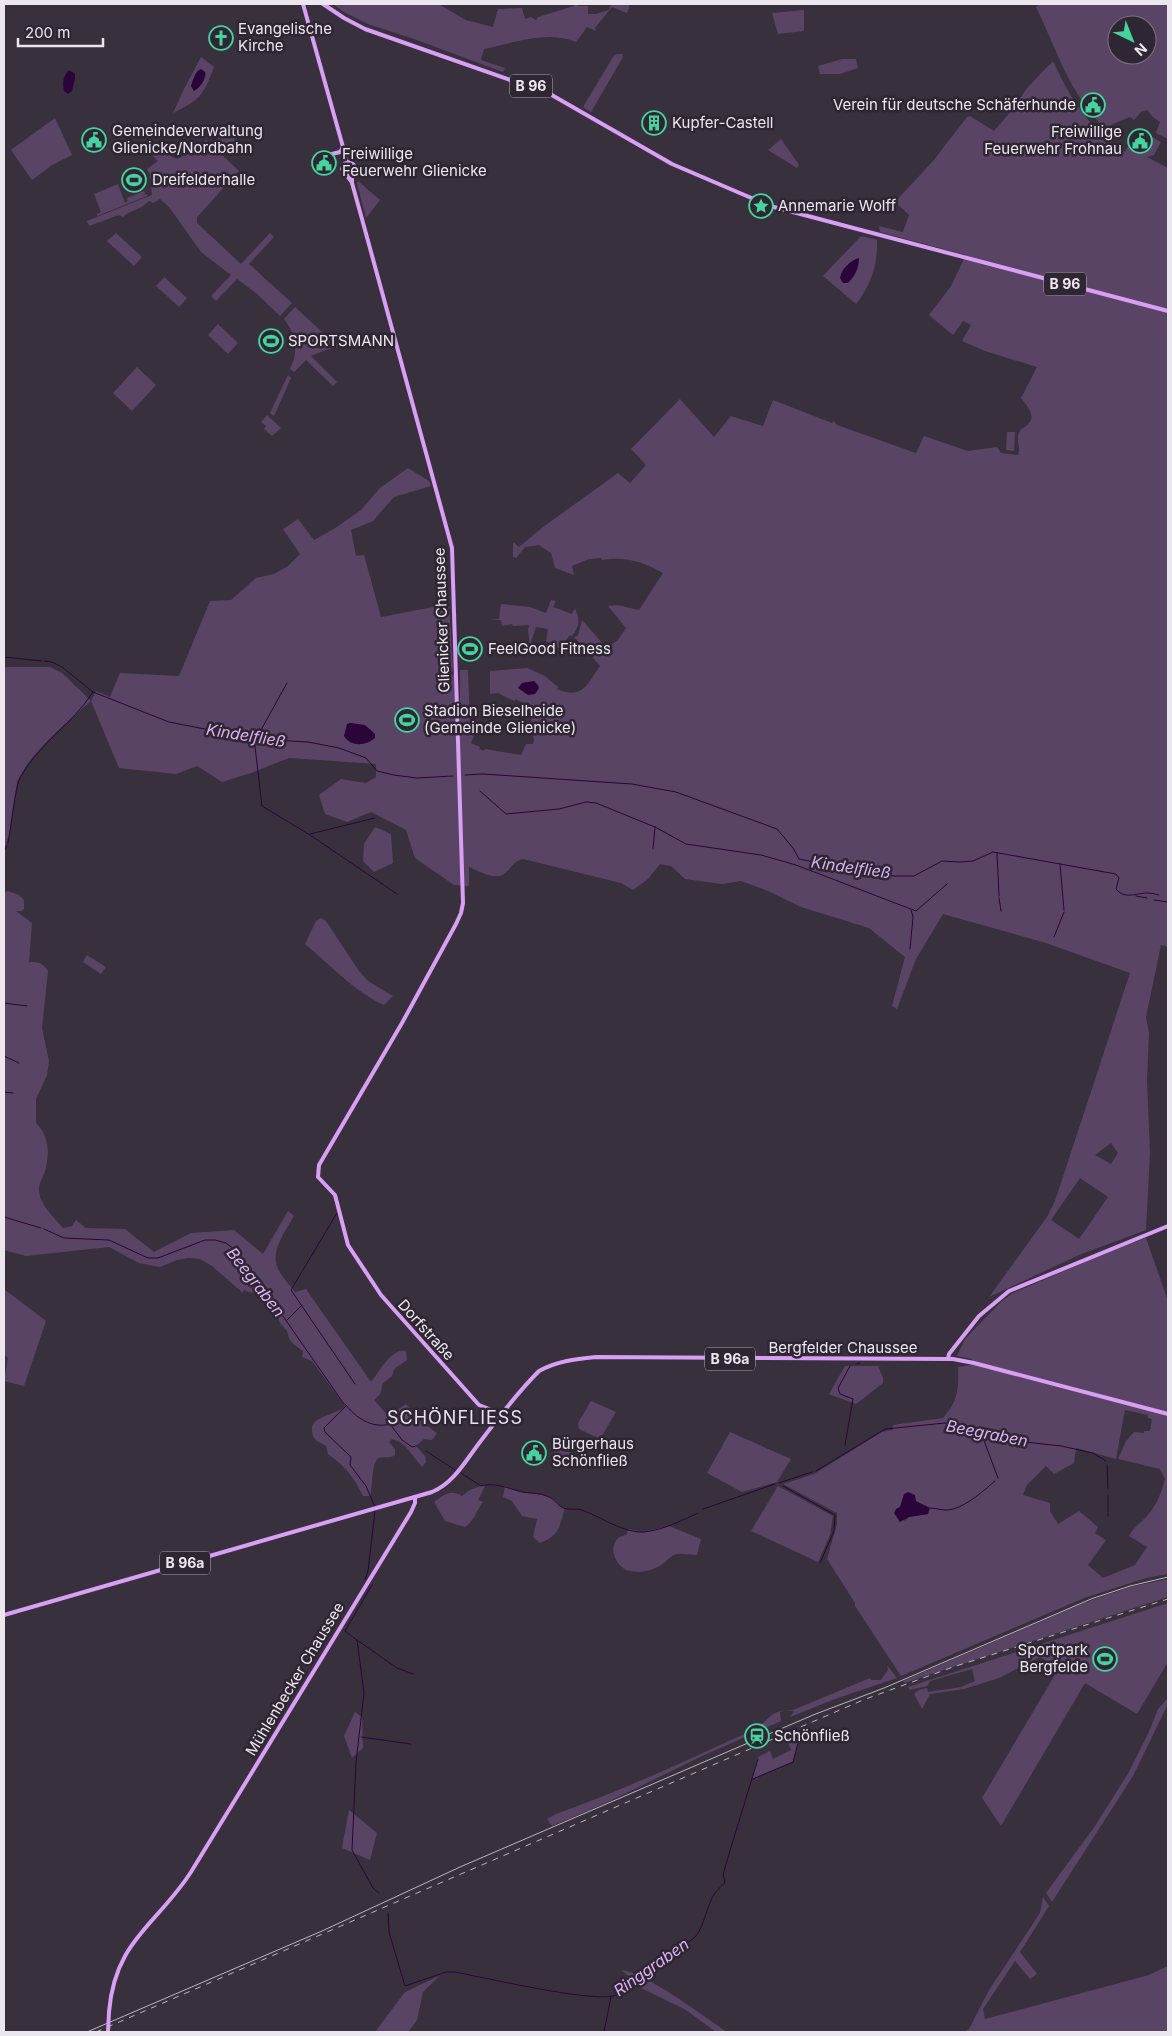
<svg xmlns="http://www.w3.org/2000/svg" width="1172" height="2036" font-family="Inter,sans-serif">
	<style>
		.green { fill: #5a4465; fill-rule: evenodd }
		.water { fill: #2b0539 }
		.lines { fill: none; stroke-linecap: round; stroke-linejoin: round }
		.stream { stroke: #2b0539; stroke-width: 1 }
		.major { stroke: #d99ff5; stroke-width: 4 }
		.tram { stroke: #bbb5be; stroke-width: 1 }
		.rail { stroke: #bbb5be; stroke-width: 1; stroke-dasharray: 6 6; stroke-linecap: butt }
		.major-bridge { stroke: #d99ff5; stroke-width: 4 }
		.labels { text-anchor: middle; stroke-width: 5; stroke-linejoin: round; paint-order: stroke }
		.shield { fill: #2e2632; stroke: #b3adb6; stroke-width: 1 }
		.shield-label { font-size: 14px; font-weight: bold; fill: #ece7ef }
		.poi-label { font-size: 15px; fill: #ece7ef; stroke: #2e2632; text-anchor: start }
		.street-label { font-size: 15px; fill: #ece7ef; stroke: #2e2632 }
		.water-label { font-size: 16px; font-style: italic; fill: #deb2f4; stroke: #2e2632 }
		.quarter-label { font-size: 18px; letter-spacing: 1px; fill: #e9dfef; stroke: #2e2632 }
	</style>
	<rect width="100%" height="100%" fill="#38303c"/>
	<g class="green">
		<path d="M333 4H438L466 20 493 27 498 9 522 8 525 19 531 17 536 20 538 17 574 6V4H577L578 6H588V14H596L609 10 611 4H630L627 13 612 7 595 28 596 31 587 27 576 42C548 30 513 43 484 49L481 60 505 68 503 72 414 39 368 24 344 12Z"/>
		<path d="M1040 4H1168V139L1156 133 1160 122 1153 117 1147 110 1141 112 1134 120 1130 117 1113 124 1106 129C1070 96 1057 50 1036 7ZM1117 25H1147V55H1117Z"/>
		<path d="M804 10V31L778 34 772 13Z"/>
		<path d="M617 54H622L623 57 591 112 583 107 613 57Z"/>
		<path d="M201 57 214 67C203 96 201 99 173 113L184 89ZM201 69 206 73C206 79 200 88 194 91L191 86 197 71Z"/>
		<path d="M842 59H856L858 68 840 74H820L818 66Z"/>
		<path d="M1052 62 1054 63C1070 99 1091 130 1125 152L1130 143 1131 146H1135V148L1138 150 1139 148 1141 151H1144L1145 146H1147L1148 143 1147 141 1150 142 1147 140 1150 136 1161 142 1154 155 1147 157 1168 168V947L1161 945 1146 1017 1149 1033 1147 1080 1150 1153 1146 1230 1079 1255 989 1297 1047 1217 1055 1201 1130 973 1046 943 943 914 916 959 897 1009 892 1006 905 957 869 928 801 907 768 891 741 881 722 884 685 879 671 866 660 864 648 879 633 890 621 883 523 859C513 861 512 868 504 874 496 881 478 871 469 867V886L454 885 415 858 406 830 371 812 347 822 325 814 319 795 341 779 366 783 376 777V764L289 758 251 773 222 782 197 766 176 774 119 768 91 701C65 724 32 750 17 782L9 835 4 849V667H50L62 673 91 701 96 691 110 697 120 673 179 676 210 601 231 600 256 578 274 574 288 566 300 554 283 529 298 519 314 540 337 527 361 510 380 488 408 468 429 481 431 486 394 497 373 521 351 530 356 556 364 555 381 617 449 604 453 670 450 674 454 675 456 740 460 741V670H468L470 724H479L471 743 480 747 479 749 484 751 485 749 521 755 526 744H533L534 740 533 737 535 731 532 730 530 708 516 699 514 701 498 693 490 694V671L527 668 545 676 558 687 557 689C582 700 587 685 600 666L593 658 594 656 592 653 590 654 574 637 578 636 582 620 604 645H611L618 640 626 628 608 606 617 605 639 610 663 573C643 562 626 556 602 560L601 558 589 559 572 566 574 575 555 568 551 553 539 545 525 547 516 558 513 557V542L519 547 543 527 618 473 630 483 646 465 631 449 680 399 714 437 731 416 763 426 773 400 832 423 834 421 837 425 916 453 924 436 968 451 997 447 1001 453 1018 455C1021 449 1017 442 1018 435 1020 429 1022 429 1026 426 1038 417 1027 406 1021 398L1037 367 985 351 962 341 971 325 963 321 953 335 929 315 951 286 966 255 880 232 879 226 903 232 909 215 895 202 933 161 967 117 970 116 994 131 1013 109 1027 88ZM350 723C361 725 367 726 375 734L370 742C360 744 350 746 344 736ZM1111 1143 1118 1153 1111 1164 1095 1155ZM1080 1178 1108 1197 1079 1239 1051 1220Z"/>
		<path d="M55 118 72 155 52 165 32 180 11 150Z"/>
		<path d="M234 125 237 139 222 155 239 171 197 217V223L241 264 270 233 274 237 249 264 292 303 280 316 256 293 237 279 216 301 211 296 231 275 201 252 169 207 160 199 153 203 150 201C147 202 146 204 143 206 137 210 129 211 123 217L119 215 89 226 87 221 152 195 150 175 147 169 158 161 153 156 155 151 171 152 170 156 177 159 197 149 206 140 211 144Z"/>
		<path d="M781 139 799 165 797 168 768 150Z"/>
		<path d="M358 181 380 200 366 218 357 183Z"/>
		<path d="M118 184 125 203 128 201 127 198 144 191 145 194 141 196 147 194V196L97 216V214L101 212 94 194Z"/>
		<path d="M116 233 142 257 134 266 107 241Z"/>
		<path d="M861 236 877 240C878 264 871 285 856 304L823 276Z"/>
		<path d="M164 277 187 298 179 307 156 286Z"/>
		<path d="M295 307 334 343 363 335 365 339 323 351 311 356 337 382 333 386 306 360 294 372 290 369C299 352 296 334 284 319Z"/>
		<path d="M218 324 238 343 228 354 208 335Z"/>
		<path d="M137 367 156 385 132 411 113 393Z"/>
		<path d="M288 375 291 378 274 416 270 413Z"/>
		<path d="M267 415 281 428 272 436 264 429 266 426 261 422Z"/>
		<path d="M1007 432H1015L1014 451 1006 450Z"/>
		<path d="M551 600 556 601 553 607 572 614 575 608C580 621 580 625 572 636L570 635 559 648 546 641 548 629 536 627 530 645 528 631 529 625 513 626 512 624 502 626 501 620H490L499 619 501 604 530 607 546 613Z"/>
		<path d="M375 827 391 834 393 863 374 872 363 861 364 844Z"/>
		<path d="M8 891 19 895 24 900V909L22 911H16L32 923 29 962C39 962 43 963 48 971L42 1028 49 1061 47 1075 36 1099V1123C50 1137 50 1155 44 1174 42 1178 39 1184 39 1188 38 1203 54 1218 63 1228L72 1226 76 1220 86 1228 125 1229 154 1252 191 1233 234 1230 263 1254 288 1211 294 1216C287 1229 273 1247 276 1263 278 1273 289 1284 295 1292L306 1289 371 1382C378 1373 393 1346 406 1351L407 1360 394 1369 392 1376 383 1383 380 1394 374 1400 391 1419 393 1413 406 1404 419 1420 437 1433 432 1440 424 1439 416 1446 425 1456 426 1462 422 1467 406 1447 400 1442 392 1439 389 1442 395 1449V1455C389 1459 385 1456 379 1458 371 1461 373 1488 370 1496H363C355 1478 344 1465 328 1454L326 1446C319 1442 313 1440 312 1432 310 1415 336 1416 345 1406L312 1361 302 1357 303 1351 293 1344 289 1338 287 1331 280 1323 277 1313C269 1310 266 1301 259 1296 254 1292 249 1293 244 1290L243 1293 212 1266 200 1259 188 1258 177 1260 160 1267 139 1263 109 1247 26 1256 4 1250V893Z"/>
		<path d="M321 918 326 921 359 971 368 981 393 996 384 1005C355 992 330 965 305 944L316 921Z"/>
		<path d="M87 955 106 967 101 974 83 962Z"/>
		<path d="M1146 1238 1168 1301V1574L1146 1578 1084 1598 901 1676 855 1606V1603L827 1559 837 1524V1513L783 1484 814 1474 882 1432 893 1430V1425L943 1418C958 1401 959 1389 958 1367L971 1365 972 1359 957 1356 965 1339 1002 1301 1013 1293 1114 1250ZM1125 1410 1148 1415V1418L1152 1419 1150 1431H1144V1433L1134 1432 1126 1441 1118 1459 1160 1469 1165 1479C1161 1494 1156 1507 1145 1518 1138 1525 1135 1526 1129 1536L1147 1547 1135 1565 1103 1578 1088 1565 1106 1540 1095 1533 1098 1527 1079 1511 1058 1524 1050 1511V1503L1023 1495 1027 1485 1046 1466 1054 1474 1074 1463 1076 1448 1116 1459ZM902 1501H916L921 1505 927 1506 928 1514 909 1517 905 1521 896 1509 900 1507Z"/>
		<path d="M4 1289 46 1321 24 1386 4 1381 8 1358 4 1354Z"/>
		<path d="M845 1366H878L883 1378V1383L856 1404 831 1395 829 1394Z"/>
		<path d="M591 1401 616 1412 600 1439 579 1429 578 1423Z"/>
		<path d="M730 1432 791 1459 777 1482 742 1492 707 1473Z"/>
		<path d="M555 1446 581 1457 578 1463 553 1459Z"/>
		<path d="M486 1484 478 1500 483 1502C476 1511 475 1520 465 1527L445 1521 434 1502C445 1494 450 1489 462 1496L470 1490Z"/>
		<path d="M505 1486C510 1488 515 1491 520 1492 536 1495 551 1492 561 1507L565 1508C559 1527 560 1535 540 1543L533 1537 537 1519 522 1516 512 1501 503 1497Z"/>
		<path d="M778 1486 833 1516 830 1535 818 1562 751 1531Z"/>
		<path d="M669 1526 701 1539 697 1555C691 1555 683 1553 677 1554 671 1555 666 1562 661 1565 652 1571 640 1573 630 1571 613 1568 605 1538 626 1535L629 1529 642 1532Z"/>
		<path d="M1168 1579V1597L904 1683 903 1681 1081 1604 1130 1587Z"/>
		<path d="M1168 1603V1662L1137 1714 1085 1683 1001 1826 982 1798 1059 1668 1040 1657 999 1678 964 1689 930 1694 922 1709 914 1694 919 1690 927 1688 928 1692 961 1687 975 1681 972 1669 930 1681 927 1686 910 1690 908 1687Z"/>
		<path d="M887 1665 897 1678 835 1699 790 1717 794 1711 786 1710 780 1712 781 1721 700 1757 608 1802 552 1826 547 1819 556 1814C623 1790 686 1761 751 1731 770 1722 768 1709 793 1710L870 1678 871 1680H881L888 1670Z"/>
		<path d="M1168 1698V1704L1133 1776 1052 1902 1046 1893 1095 1826 1129 1772 1148 1734 1158 1709Z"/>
		<path d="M355 1712 362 1717 363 1748 352 1758 344 1736Z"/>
		<path d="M800 1738 793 1762 752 1779 758 1757 770 1751 773 1759 791 1750 788 1743Z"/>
		<path d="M349 1810 377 1833 370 1860 342 1848Z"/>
		<path d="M1043 1897 1049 1906 1020 1952 1037 1974 1030 1979 1015 1961 983 2009 985 2019 1149 1975 1168 1966V2032H964L969 2029 989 1990 1040 1913Z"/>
		<path d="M621 1970C647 1973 703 2016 727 2032H716L686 2010 635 1985 630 1977Z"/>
		<path d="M439 1976 423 1992 417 2020 408 2032H375L405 1992Z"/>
	</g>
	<g class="water">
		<path d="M201 69 205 72C206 79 200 88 194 91L191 86C193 80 195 72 201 69Z"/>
		<path d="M69 70 75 74V79L72 91 68 94 64 91C62 83 63 76 69 70Z"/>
		<path d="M859 258C859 268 855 276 848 283H843L840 278C841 269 851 260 859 258Z"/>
		<path d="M534 681 538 685 539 688 535 694 528 695 518 688 522 683Z"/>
		<path d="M350 723 365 725 375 734V738C366 746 351 747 344 736L347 724Z"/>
		<path d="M908 1492 915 1495 916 1501 930 1508 928 1514 909 1517 900 1522 894 1513 896 1509 900 1507 904 1494Z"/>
	</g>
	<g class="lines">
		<g class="stream">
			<path d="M4 657 42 661"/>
			<path d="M44 661 52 662 62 667 93 692 169 722 256 739 308 742 339 748 366 758 377 771 394 775 417 778 453 776"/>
			<path d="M254 738 262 806 310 835 397 894"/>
			<path d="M256 739 287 683"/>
			<path d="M465 775 483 774 632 784 676 792 777 829 793 848 799 859 864 872 870 870 894 876H914L942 861 959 862 973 861 993 852 1116 874 1119 878 1116 889C1125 900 1136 893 1147 893 1151 893 1155 894 1159 895"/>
			<path d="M480 791 506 814 559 809 586 802 596 803 655 827 686 844 761 855 796 865 916 911 947 884"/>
			<path d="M310 834 375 818"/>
			<path d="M8 843C11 829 15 788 20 778 38 744 73 724 93 692"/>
			<path d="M653 849 655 827"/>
			<path d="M4 851 7 846"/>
			<path d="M997 853 999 896"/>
			<path d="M1060 864 1064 910"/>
			<path d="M1136 896 1147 898"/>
			<path d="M999 898 1001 911"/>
			<path d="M1154 900 1168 902"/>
			<path d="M1054 937 1064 912"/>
			<path d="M910 949 913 917 911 910"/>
			<path d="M4 1003 27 1006"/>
			<path d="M4 1056 19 1063"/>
			<path d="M4 1092 13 1093"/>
			<path d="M337 1213 291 1290 355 1384"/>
			<path d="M4 1217 41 1228"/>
			<path d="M44 1229 64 1238 109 1240 148 1258H158L205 1240H215L226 1243 235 1250 253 1273 344 1404"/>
			<path d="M287 1320 302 1305"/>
			<path d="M856 1364 860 1363"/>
			<path d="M345 1404C356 1418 372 1429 390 1424L402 1440 412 1447 416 1446"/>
			<path d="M346 1406 324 1428 325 1432 351 1457 350 1465 366 1486 375 1507"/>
			<path d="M982 1435 998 1478"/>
			<path d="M845 1445 853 1399 840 1394 838 1388 850 1366"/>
			<path d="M426 1451 455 1470"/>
			<path d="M1107 1465 1108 1489"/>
			<path d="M816 1471 885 1429 945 1423 999 1439 1061 1446 1093 1453 1106 1461"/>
			<path d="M461 1473 481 1486C494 1482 507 1488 519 1491 528 1494 539 1492 549 1497 554 1499 556 1503 560 1506 566 1511 575 1508 582 1510 601 1517 623 1533 644 1532 663 1530 681 1521 698 1513"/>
			<path d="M779 1483 812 1472"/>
			<path d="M783 1486 835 1515 834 1531 820 1563"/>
			<path d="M1108 1495V1516"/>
			<path d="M930 1508C935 1508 941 1510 946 1510 963 1510 983 1491 995 1481"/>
			<path d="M703 1509 775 1484"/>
			<path d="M365 1580 368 1571 375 1511"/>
			<path d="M372 1585 345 1631 357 1640 364 1693 356 1762 352 1850 373 1888 379 1893"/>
			<path d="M357 1640 397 1668 413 1674"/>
			<path d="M361 1737 411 1744"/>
			<path d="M753 1779 793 1762 799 1739"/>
			<path d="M388 1913 389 1932 405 1986 446 1972H455C482 1977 597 2004 616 1995 631 1989 636 1974 649 1965 663 1956 682 1949 695 1937 704 1928 707 1904 715 1893 718 1889 722 1886 725 1882L723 1875 729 1854 758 1759"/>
			<path d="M604 2032 611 1997"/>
		</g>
		<g class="major">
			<path d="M303 4 343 147 346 162"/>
			<path d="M323 4 344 18 365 29 550 94 672 164 770 206 1168 311"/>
			<path d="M332 154 340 152 343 147"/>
			<path d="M352 173V183L362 219 452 548 463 903 461 913 456 924 402 1023 319 1165 318 1177 335 1195 348 1245 381 1295 479 1405 502 1414"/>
			<path d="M347 174 352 173 354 165 350 162 345 163 342 169 351 181"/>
			<path d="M948 1359 949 1354 979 1316 1009 1291 1168 1226"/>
			<path d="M4 1615 432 1492C454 1483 466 1460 480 1442 498 1418 518 1392 539 1371 557 1361 576 1359 596 1357L953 1359 974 1363 1168 1414"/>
			<path d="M109 2012C115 1940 156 1926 191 1872L411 1512 415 1503V1497"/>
		</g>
		<path class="tram" d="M87 2032 322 1931 460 1867 813 1715 884 1688 1091 1599 1130 1586 1168 1577"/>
		<path class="rail" d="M96 2032 863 1700 953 1667 1168 1599"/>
		<path class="major-bridge" d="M108 2032 109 2012"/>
	</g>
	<defs>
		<g id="church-ring" transform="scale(1.25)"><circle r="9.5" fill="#2e2632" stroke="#45d49f" stroke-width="1.5"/><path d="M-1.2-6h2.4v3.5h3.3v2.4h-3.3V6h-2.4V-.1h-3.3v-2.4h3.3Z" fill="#45d49f"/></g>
		<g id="civic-ring" transform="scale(1.25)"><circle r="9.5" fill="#2e2632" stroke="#45d49f" stroke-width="1.5"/><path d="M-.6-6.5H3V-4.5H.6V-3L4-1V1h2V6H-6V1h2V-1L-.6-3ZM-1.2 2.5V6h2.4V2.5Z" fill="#45d49f"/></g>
		<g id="building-ring" transform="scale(1.25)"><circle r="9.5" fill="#2e2632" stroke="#45d49f" stroke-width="1.5"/><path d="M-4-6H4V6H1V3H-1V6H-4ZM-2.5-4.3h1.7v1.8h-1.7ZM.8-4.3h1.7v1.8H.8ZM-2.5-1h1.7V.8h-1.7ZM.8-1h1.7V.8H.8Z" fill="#45d49f"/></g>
		<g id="stadium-ring" transform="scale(1.25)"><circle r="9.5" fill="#2e2632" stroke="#45d49f" stroke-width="1.5"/><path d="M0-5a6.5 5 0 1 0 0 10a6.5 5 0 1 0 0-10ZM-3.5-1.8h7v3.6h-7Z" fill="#45d49f"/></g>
		<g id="sight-ring" transform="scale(1.25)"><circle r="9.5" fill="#2e2632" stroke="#45d49f" stroke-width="1.5"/><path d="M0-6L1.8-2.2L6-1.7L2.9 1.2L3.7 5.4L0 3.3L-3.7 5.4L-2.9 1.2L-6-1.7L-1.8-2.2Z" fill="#45d49f"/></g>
		<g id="station-ring" transform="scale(1.25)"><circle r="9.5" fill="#2e2632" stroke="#45d49f" stroke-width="1.5"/><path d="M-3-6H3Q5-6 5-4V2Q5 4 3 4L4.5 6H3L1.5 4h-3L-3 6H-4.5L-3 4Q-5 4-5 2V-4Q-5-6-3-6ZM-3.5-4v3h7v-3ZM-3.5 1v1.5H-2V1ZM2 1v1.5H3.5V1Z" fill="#45d49f"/></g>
	</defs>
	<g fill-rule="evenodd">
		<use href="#church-ring" x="221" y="38"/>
		<use href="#civic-ring" x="1093" y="105"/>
		<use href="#building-ring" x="654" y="123"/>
		<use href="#civic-ring" x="94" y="140"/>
		<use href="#civic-ring" x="1140" y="141"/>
		<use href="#civic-ring" x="324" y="163"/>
		<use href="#stadium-ring" x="134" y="180"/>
		<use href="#sight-ring" x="761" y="206"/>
		<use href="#stadium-ring" x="271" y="341"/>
		<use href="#stadium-ring" x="470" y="649"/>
		<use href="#stadium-ring" x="407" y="720"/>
		<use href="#civic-ring" x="534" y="1453"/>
		<use href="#stadium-ring" x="1105" y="1659"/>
		<use href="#station-ring" x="757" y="1736"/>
	</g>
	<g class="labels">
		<g class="shield">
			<rect x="510" y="74.5" width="42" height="23" rx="4"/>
			<rect x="1044" y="272.5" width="42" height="23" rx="4"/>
			<rect x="705" y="1347.5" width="50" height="23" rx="4"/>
			<rect x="160" y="1551.5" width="50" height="23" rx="4"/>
		</g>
		<g class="shield-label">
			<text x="531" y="91">B 96</text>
			<text x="1065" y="289">B 96</text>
			<text x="730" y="1364">B 96a</text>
			<text x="185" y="1568">B 96a</text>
		</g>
		<g class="poi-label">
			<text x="238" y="34">Evangelische<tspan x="238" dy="17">Kirche</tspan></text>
			<text x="1076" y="110" text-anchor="end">Verein für deutsche Schäferhunde</text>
			<text x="672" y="128">Kupfer-Castell</text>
			<text x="112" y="136">Gemeindeverwaltung<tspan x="112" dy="17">Glienicke/Nordbahn</tspan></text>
			<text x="1122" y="137" text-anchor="end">Freiwillige<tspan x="1122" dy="17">Feuerwehr Frohnau</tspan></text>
			<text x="342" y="159">Freiwillige<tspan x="342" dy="17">Feuerwehr Glienicke</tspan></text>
			<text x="152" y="185">Dreifelderhalle</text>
			<text x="778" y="211">Annemarie Wolff</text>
			<text x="288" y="346">SPORTSMANN</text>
			<text x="488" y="654">FeelGood Fitness</text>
			<text x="424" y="716">Stadion Bieselheide<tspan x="424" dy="17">(Gemeinde Glienicke)</tspan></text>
			<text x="552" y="1449">Bürgerhaus<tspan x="552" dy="17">Schönfließ</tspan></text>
			<text x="1088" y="1655" text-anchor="end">Sportpark<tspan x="1088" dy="17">Bergfelde</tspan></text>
			<text x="774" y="1741">Schönfließ</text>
		</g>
		<g class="street-label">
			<text transform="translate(442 620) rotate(-92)" y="5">Glienicker Chaussee</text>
			<text transform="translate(426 1330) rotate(48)" y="5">Dorfstraße</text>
			<text x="843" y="1353">Bergfelder Chaussee</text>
			<text transform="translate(295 1679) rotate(-59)" y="5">Mühlenbecker Chaussee</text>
		</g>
		<g class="water-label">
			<text transform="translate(246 735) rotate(9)" y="6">Kindelfließ</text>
			<text transform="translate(851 867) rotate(8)" y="6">Kindelfließ</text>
			<text transform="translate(256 1282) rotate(52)" y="6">Beegraben</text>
			<text transform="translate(987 1433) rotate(11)" y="6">Beegraben</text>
			<text transform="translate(651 1967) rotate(-35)" y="6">Ringgraben</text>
		</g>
		<g class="quarter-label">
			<text x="455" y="1424">SCHÖNFLIESS</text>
		</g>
	</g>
	<rect width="1172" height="2036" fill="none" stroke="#ece7ef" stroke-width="10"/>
	<g transform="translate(1132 40) rotate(137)"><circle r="24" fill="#2e2632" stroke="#7a737e"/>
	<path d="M0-4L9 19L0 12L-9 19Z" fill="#45d49f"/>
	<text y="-8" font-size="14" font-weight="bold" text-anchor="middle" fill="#ece7ef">N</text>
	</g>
	<path d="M18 38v8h85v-8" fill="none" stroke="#ece7ef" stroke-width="2.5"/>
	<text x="25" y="38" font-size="15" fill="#ece7ef" stroke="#2e2632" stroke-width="4" paint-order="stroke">200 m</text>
</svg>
